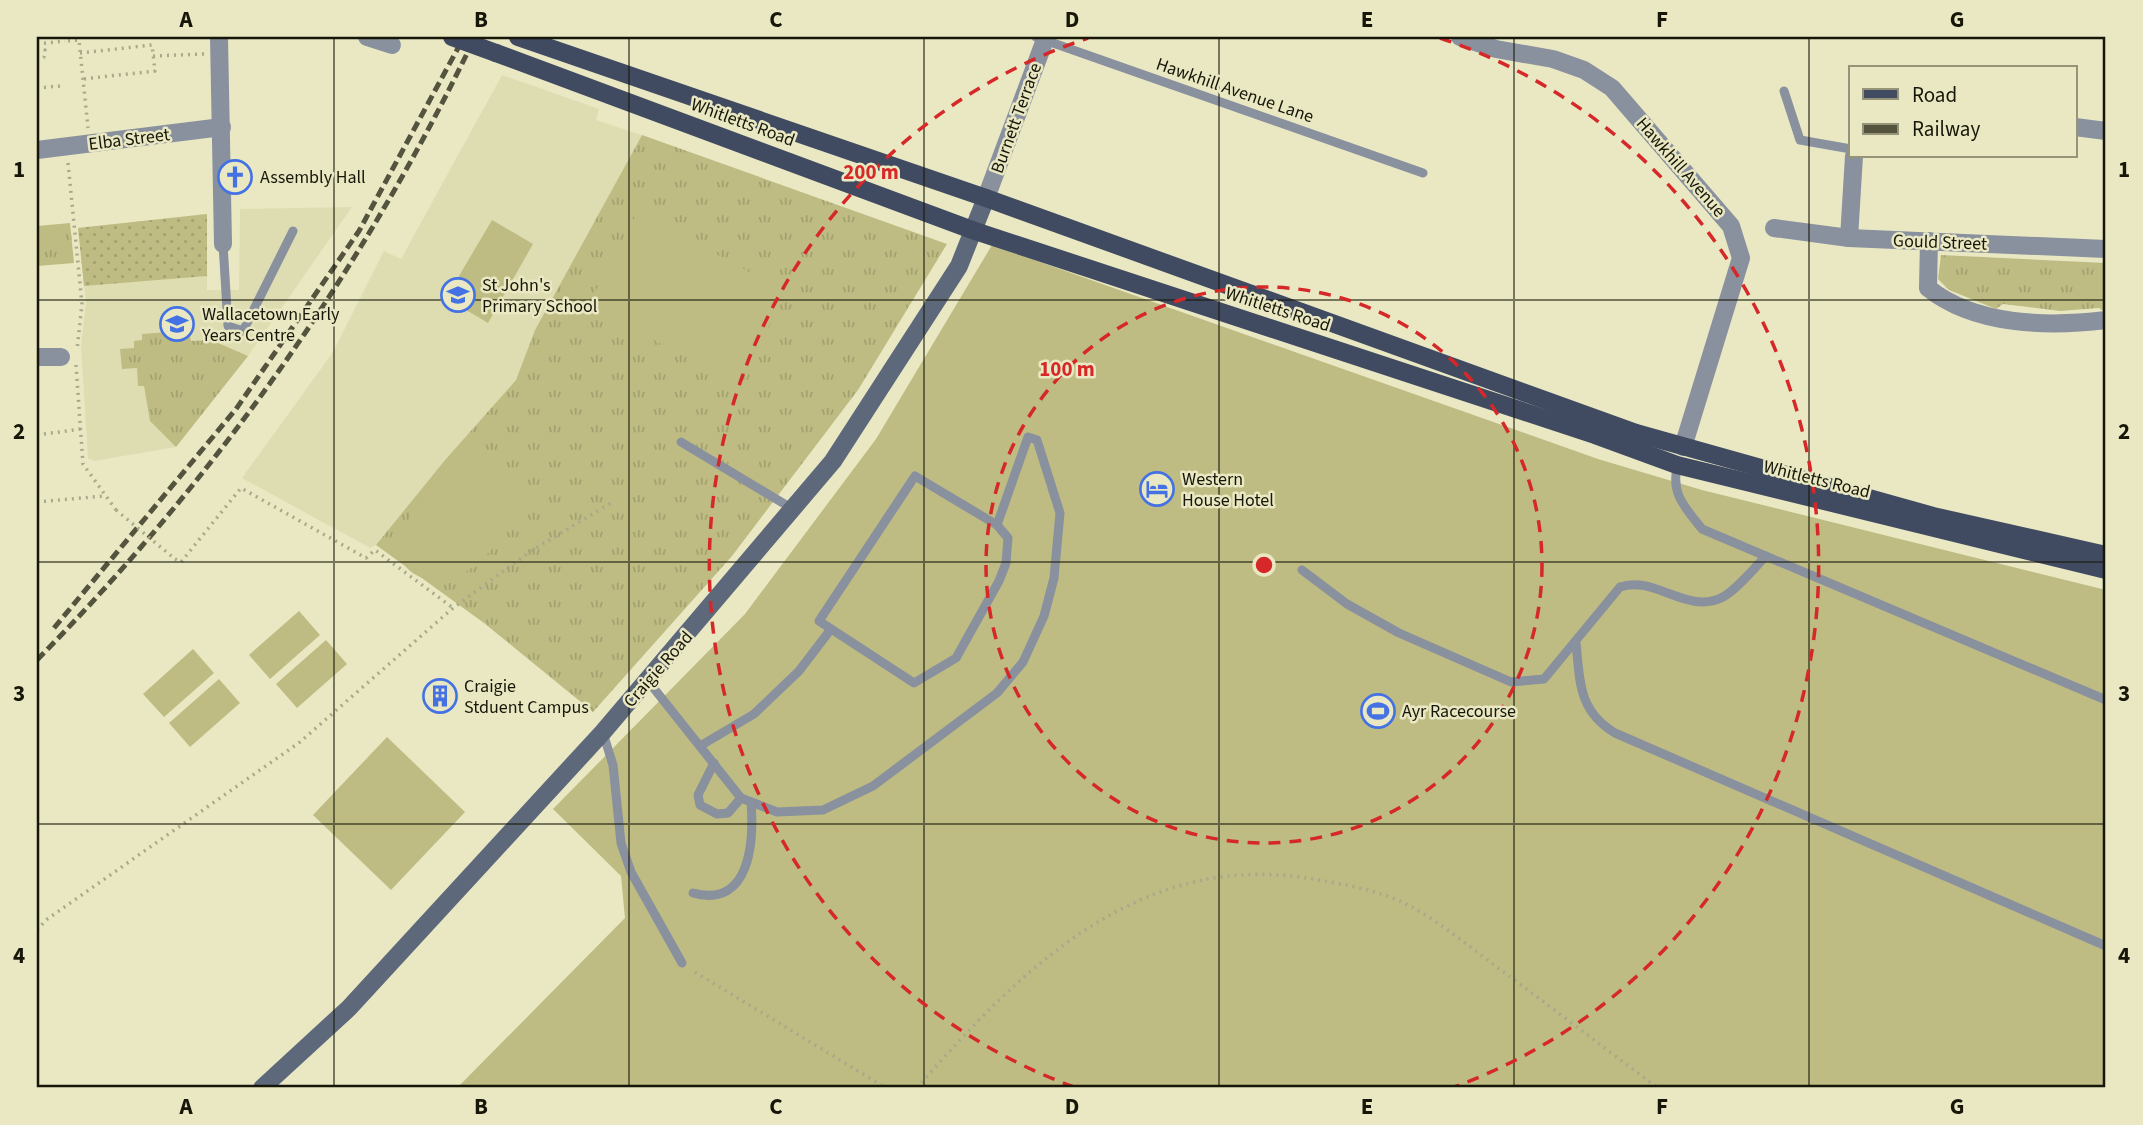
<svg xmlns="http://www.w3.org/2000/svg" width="2143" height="1125" font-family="'Source Sans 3',sans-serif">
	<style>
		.built { fill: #deddb1 }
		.grass { fill: url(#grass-tufts) }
		.garden { fill: url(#garden-dots) }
		.pitch { fill: #bebc83 }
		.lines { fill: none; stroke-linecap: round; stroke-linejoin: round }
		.path { stroke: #a9a88a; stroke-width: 3.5; stroke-dasharray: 2 5; stroke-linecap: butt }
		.lane { stroke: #89909e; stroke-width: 9 }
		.street { stroke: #89909e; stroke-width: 18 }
		.secondary { stroke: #5e687b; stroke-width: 18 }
		.primary { stroke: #404b62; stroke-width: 18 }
		.rail { stroke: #53533e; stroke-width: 5; stroke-dasharray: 10 5; stroke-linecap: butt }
		.path-bridge { stroke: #a9a88a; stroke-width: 3.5; stroke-dasharray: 2 5; stroke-linecap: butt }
		.primary-bridge { stroke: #404b62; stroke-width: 18 }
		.grid { fill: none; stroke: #171709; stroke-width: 2; stroke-opacity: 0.55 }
		.ring { fill: none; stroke: #d62828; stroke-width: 3.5; stroke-dasharray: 12 9 }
		.labels { text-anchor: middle; stroke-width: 5; stroke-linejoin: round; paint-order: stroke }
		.street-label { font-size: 18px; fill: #171709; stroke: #e9e8c3 }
		.poi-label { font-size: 18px; fill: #171709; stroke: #e9e8c3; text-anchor: start }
		.centre { fill: #d62828; stroke: #e9e8c3; stroke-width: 3.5 }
		.ring-label { font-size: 21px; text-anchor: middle; font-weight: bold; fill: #d62828; stroke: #e9e8c3; stroke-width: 5; stroke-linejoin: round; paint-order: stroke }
		.neatline { fill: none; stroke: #171709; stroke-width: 2.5 }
		.grid-label { font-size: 23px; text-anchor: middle; font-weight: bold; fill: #171709 }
	</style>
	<defs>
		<pattern id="grass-tufts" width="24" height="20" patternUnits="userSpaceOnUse" patternTransform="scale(1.75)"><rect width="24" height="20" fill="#bebc83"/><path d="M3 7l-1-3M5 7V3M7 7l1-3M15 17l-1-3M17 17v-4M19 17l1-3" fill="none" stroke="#a3a170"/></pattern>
		<pattern id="garden-dots" width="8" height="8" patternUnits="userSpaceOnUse" patternTransform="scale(1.75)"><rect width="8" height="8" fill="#bebc83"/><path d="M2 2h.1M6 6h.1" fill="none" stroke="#a3a170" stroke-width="1.8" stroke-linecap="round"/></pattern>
	</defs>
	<rect width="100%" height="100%" fill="#e9e8c3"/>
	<g class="built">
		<path d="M502 75 599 109 596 120 642 135 535 330 516 380 445 460 376 545 370 548 242 478 333 352 384 251 401 259Z"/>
		<path d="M352 207 248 356 176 447 94 461 88 458 81 346 86 302 78 228 207 214V290H239L240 209Z"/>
	</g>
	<g class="grass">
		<path d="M642 135 947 244 858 390 732 556 593 712 484 623 376 545 445 460 516 380 535 330Z"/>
		<path d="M70 223 74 263 37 266V226Z"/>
		<path d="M1941 255 2106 263V313L2099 308 2060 311 2003 304 1996 309 1949 290 1938 279Z"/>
		<path d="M181 331 182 336H190L191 341 211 340 248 356 176 447 150 421 144 386H138L137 368 122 369 120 349 134 348V341L142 340V334Z"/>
	</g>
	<path class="garden" d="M207 214V276L84 286 78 228Z"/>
	<g class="pitch">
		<path d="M638 211 787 293 737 384 588 305Z"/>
		<path d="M492 220 533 244 488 323 446 298Z"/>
		<path d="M992 245 1598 459 1702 490 2106 590V1088H457L625 918 621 876 553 809 745 614 876 439Z"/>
		<path d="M490 456 512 471 524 495C509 537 484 563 446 585 433 581 415 578 406 567 382 534 439 472 468 460 474 457 483 457 490 456Z"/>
		<path d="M299 611 320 635 270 679 249 655Z"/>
		<path d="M326 640 347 664 297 708 276 684Z"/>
		<path d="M193 649 214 673 164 717 143 694Z"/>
		<path d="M219 679 240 703 190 747 169 723Z"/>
		<path d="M387 737 465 812 391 890 313 815Z"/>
	</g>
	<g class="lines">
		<g class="path">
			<path d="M65 37V41L79 40 88 128"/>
			<path d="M37 44 65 41"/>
			<path d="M37 51 45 50 44 57 37 60"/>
			<path d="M80 53 152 45 155 71 83 79"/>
			<path d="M153 56 204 54"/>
			<path d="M37 88 60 86"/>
			<path d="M68 163 82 304 77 350"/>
			<path d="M76 365 83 464 116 510"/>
			<path d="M37 435 81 429"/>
			<path d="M37 502 104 496"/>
			<path d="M175 559 181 562 241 488 366 558 375 550 453 608"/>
			<path d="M37 930 46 920 300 742 453 608 531 551 611 503"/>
			<path d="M695 972 886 1088"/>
			<path d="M917 1088C1023 966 1143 847 1318 880 1348 885 1382 891 1410 906 1443 924 1475 951 1505 973 1556 1011 1607 1050 1658 1088"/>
		</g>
		<g class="lane">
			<path d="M1036 37 1423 173"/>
			<path d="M1784 91 1800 140 1851 149"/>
			<path d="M223 244 228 326 243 331 293 231"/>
			<path d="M681 442 793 509"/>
			<path d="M1678 462C1670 493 1683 505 1702 529L2106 700"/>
			<path d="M915 476 997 525 1008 538 1006 563 999 581 956 658 914 683 819 621Z"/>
			<path d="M1302 570 1347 604 1399 633 1511 682 1544 679 1620 587C1654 575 1686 614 1721 598 1735 592 1755 567 1766 556"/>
			<path d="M1576 643C1580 681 1578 711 1615 733L2106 946"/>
			<path d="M648 681 741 798 777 812 823 810 873 786 997 693 1023 662 1044 616 1054 578 1060 513 1037 440 1028 437 997 525"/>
			<path d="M603 733 613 765 621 843 631 872 682 963"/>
			<path d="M700 746 754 714 799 671 831 629"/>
			<path d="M714 763 698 795 700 805 717 814 728 813 741 798"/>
			<path d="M693 893C751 909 754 840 751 802"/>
		</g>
		<g class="street">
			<path d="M219 37 223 244"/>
			<path d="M367 37 392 45"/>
			<path d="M1460 37 1496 49 1553 59 1584 70 1612 88 1731 226 1741 258 1683 447"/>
			<path d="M2075 127 2106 131"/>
			<path d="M37 150 222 127"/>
			<path d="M986 198 1046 37"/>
			<path d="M1774 228 1849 238 2106 249"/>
			<path d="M1849 238 1854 156"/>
			<path d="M1929 241 1928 288C1975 326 2049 327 2106 320"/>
			<path d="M37 357H61"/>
		</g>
		<path class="secondary" d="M262 1088 349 1008 603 732 833 461 959 266 986 198"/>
		<g class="primary">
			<path d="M518 37 986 198 1636 433 1933 516 2106 555"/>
			<path d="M496 53 975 231 1595 435 1677 465 2106 570"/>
		</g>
		<g class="rail">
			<path d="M54 628 236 409 359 231 464 37"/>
			<path d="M37 660C216 478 365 267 475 37"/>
		</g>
		<path class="path-bridge" d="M116 510 175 559"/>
		<path class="primary-bridge" d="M452 37 496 53"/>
	</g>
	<path class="grid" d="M334 37V1088M629 37V1088M924 37V1088M1219 37V1088M1514 37V1088M1809 37V1088M37 300H2106M37 562H2106M37 824H2106"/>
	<g class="ring">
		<circle cx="1264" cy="565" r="278"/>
		<path d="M1074 1087A556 556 0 0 1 1088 38M1440 38A556 556 0 0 1 1454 1087"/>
	</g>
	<defs>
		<g id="church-ring" transform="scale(1.75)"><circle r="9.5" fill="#e9e8c3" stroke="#4472e4" stroke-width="1.5"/><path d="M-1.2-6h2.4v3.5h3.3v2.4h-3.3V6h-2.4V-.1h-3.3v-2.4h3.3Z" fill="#4472e4"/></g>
		<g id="school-ring" transform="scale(1.75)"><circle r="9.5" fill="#e9e8c3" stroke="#4472e4" stroke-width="1.5"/><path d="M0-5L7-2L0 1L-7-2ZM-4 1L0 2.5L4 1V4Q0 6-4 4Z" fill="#4472e4"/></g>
		<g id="hotel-ring" transform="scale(1.75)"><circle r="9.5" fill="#e9e8c3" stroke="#4472e4" stroke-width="1.5"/><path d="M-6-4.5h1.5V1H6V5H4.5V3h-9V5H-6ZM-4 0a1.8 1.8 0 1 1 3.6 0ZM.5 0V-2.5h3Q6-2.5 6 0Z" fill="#4472e4"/></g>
		<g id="building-ring" transform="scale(1.75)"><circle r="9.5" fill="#e9e8c3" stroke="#4472e4" stroke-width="1.5"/><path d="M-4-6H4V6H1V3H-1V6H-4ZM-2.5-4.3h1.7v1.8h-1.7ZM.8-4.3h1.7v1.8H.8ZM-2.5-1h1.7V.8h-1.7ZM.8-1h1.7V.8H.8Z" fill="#4472e4"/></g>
		<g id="stadium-ring" transform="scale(1.75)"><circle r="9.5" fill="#e9e8c3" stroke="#4472e4" stroke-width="1.5"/><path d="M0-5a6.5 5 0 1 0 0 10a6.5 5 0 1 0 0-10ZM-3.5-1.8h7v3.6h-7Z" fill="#4472e4"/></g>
	</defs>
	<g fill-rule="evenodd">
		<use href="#church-ring" x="235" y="177"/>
		<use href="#school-ring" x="458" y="295"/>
		<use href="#school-ring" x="177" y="324"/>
		<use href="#hotel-ring" x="1157" y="489"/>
		<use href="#building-ring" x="440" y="696"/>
		<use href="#stadium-ring" x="1378" y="711"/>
	</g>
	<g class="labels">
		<g class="street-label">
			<text transform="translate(1235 90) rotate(19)" y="6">Hawkhill Avenue Lane</text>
			<text transform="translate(1016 118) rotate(-70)" y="6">Burnett Terrace</text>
			<text transform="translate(743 122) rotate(20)" y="6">Whitletts Road</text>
			<text transform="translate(129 139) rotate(-7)" y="6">Elba Street</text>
			<text transform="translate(1681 167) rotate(49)" y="6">Hawkhill Avenue</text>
			<text transform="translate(1940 242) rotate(2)" y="6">Gould Street</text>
			<text transform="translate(1278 309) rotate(18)" y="6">Whitletts Road</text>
			<text transform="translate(1817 479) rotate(14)" y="6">Whitletts Road</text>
			<text transform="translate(658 669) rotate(-49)" y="6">Craigie Road</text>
		</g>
		<g class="poi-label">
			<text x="260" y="183">Assembly Hall</text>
			<text x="482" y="291">St John's<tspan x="482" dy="21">Primary School</tspan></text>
			<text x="202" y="320">Wallacetown Early<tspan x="202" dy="21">Years Centre</tspan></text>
			<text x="1182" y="485">Western<tspan x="1182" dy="21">House Hotel</tspan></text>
			<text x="464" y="692">Craigie<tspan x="464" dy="21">Stduent Campus</tspan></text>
			<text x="1402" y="717">Ayr Racecourse</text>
		</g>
	</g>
	<circle cx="1264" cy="565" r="10" class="centre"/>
	<g class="ring-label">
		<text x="871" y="179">200 m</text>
		<text x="1067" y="376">100 m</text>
	</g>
	<rect width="2143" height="1125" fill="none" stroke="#e9e8c3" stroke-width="77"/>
	<rect x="1849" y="66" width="228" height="91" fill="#e9e8c3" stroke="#959479" stroke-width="2"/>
	<rect x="1863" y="89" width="35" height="10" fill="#404b62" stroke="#959479" stroke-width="2"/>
	<text x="1912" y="102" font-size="21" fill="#171709">Road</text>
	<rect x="1863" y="124" width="35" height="10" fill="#53533e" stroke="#959479" stroke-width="2"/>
	<text x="1912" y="136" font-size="21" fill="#171709">Railway</text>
	<rect x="38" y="38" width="2066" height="1048" class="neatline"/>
	<g class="grid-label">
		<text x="186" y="27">A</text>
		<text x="481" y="27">B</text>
		<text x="776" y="27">C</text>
		<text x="1072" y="27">D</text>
		<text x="1367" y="27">E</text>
		<text x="1662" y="27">F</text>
		<text x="1957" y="27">G</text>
		<text x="19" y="177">1</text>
		<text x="2124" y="177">1</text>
		<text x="19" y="439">2</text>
		<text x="2124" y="439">2</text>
		<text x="19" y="701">3</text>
		<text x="2124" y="701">3</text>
		<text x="19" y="963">4</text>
		<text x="2124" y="963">4</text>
		<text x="186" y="1114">A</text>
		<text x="481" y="1114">B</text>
		<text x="776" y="1114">C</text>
		<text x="1072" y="1114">D</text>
		<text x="1367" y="1114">E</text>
		<text x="1662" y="1114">F</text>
		<text x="1957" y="1114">G</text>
	</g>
</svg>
